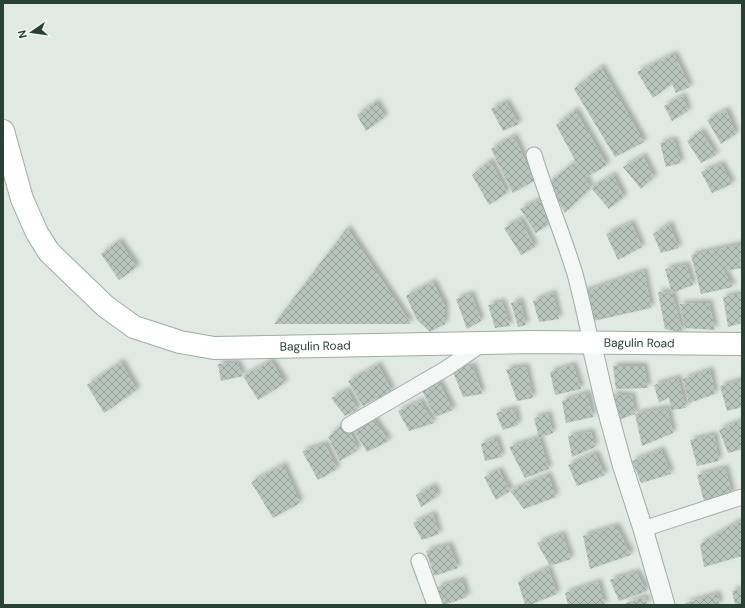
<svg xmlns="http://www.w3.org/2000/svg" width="745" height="608" font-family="'DM Sans',sans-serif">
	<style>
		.building { fill: url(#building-cross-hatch); filter: url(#shadow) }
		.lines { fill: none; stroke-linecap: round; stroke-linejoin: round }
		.minor-casing { stroke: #9eaca5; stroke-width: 17 }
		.tertiary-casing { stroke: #9eaca5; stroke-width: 21 }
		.secondary-casing { stroke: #9eaca5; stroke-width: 24 }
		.minor { stroke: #f3f7f5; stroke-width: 15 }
		.tertiary { stroke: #f3f7f5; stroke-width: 19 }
		.secondary { stroke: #fff; stroke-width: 22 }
		.labels { text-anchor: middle; stroke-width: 4; stroke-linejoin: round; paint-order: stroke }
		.street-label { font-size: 12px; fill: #294035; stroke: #f0f6f3 }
	</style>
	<defs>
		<pattern id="building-cross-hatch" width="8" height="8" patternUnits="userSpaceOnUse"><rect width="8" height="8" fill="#b8c5be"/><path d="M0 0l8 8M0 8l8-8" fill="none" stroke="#96a19b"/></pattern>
		<filter id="shadow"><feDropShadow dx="3.5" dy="-3.5" stdDeviation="2" flood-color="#0004"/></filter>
	</defs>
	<rect width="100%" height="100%" fill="#e0e9e4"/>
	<g class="building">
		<path d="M674 54 690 87 676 93 672 84 653 98 637 72Z"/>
		<path d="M601 67 644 142 615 157 574 89Z"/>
		<path d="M683 96 688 111 672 121 664 106Z"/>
		<path d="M376 102 385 117 366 131 357 115Z"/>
		<path d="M506 102 519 124 503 131 491 109Z"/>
		<path d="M575 110 607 165 585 178 591 188 565 213 548 183 575 162 582 173 556 125Z"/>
		<path d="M726 110 736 134 721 144 707 120Z"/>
		<path d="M701 131 716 155 701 163 687 141Z"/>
		<path d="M514 136 534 181 513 193 491 149Z"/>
		<path d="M674 140 681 163 666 167 660 143Z"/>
		<path d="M643 156 654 177 641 189 623 167Z"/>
		<path d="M490 161 507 193 489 205 472 175Z"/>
		<path d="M721 164 732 184 712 193 701 172Z"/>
		<path d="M613 175 624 197 609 209 591 188Z"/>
		<path d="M539 200 552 222 536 233 520 209Z"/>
		<path d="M520 219 535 247 521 255 504 228Z"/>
		<path d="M631 223 642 247 618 260 606 234Z"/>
		<path d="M669 224 679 248 661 253 653 234Z"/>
		<path d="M347 228 411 324H274Z"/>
		<path d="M119 241 137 267 119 280 101 254Z"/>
		<path d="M742 244V259H739L742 268 724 271 733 287 701 294 691 255Z"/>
		<path d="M686 265 693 285 672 293 665 269Z"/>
		<path d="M644 271 651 308 588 322 580 293Z"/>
		<path d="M433 282 445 306V324L430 332 417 320 406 296Z"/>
		<path d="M658 292 672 293 683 333 665 329Z"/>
		<path d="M553 293 559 319 539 322 533 301Z"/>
		<path d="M471 294 481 321 467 329 456 299Z"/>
		<path d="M742 294V323L728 327 723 297Z"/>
		<path d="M520 301 526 325 518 327 511 303Z"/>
		<path d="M502 302 510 326 495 328 488 305Z"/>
		<path d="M709 303 715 330 685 328 680 304Z"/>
		<path d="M271 361 285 383 258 400 243 376 221 381 218 364 237 363 243 376Z"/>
		<path d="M121 362 137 390 104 413 87 385Z"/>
		<path d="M378 365 392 391 363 406 348 381Z"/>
		<path d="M573 365 581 389 555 395 550 372Z"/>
		<path d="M473 366 482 394 463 397 452 369Z"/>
		<path d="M613 366H644L648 388 616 389Z"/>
		<path d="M526 367 533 398 517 401 506 369Z"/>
		<path d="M710 370 715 394 689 403 683 379Z"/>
		<path d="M678 378 686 408 671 410 669 397 659 403 654 385Z"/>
		<path d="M742 380V407L727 411 720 386Z"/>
		<path d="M439 382 453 410 435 417 422 390Z"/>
		<path d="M347 390 358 410 345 416 331 398Z"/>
		<path d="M587 393 593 417 566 423 562 401Z"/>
		<path d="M612 394 632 396 635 414 618 420Z"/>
		<path d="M420 401 434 423 409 431 398 411Z"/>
		<path d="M667 408 673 433 642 446 635 414Z"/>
		<path d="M515 409 518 425 503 430 496 413Z"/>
		<path d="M548 414 553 433 539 438 534 418Z"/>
		<path d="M373 419 389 441 367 452 352 427Z"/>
		<path d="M742 420V449L728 453 719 430Z"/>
		<path d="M346 422 358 450 340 461 328 437Z"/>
		<path d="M591 432 595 447 572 457 568 436Z"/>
		<path d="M714 435 719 461 697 466 690 440Z"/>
		<path d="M496 438 502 457 485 461 481 444Z"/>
		<path d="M539 438 549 469 525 478 509 447Z"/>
		<path d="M325 444 337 469 318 480 302 451Z"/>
		<path d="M661 450 671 474 641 483 632 461Z"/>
		<path d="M595 453 605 475 577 486 568 465Z"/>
		<path d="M283 465 300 503 273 518 251 482Z"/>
		<path d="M725 468 732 494 704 501 697 475Z"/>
		<path d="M499 470 510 491 548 475 556 497 524 509 510 491 496 500 484 477Z"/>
		<path d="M433 486 438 496 421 507 416 495Z"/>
		<path d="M433 514 439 534 422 540 413 523Z"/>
		<path d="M739 521 742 526V556L704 567 700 544Z"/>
		<path d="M616 526 631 555 590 569 583 536Z"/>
		<path d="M562 534 571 559 550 566 537 543Z"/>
		<path d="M449 545 458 568 434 576 426 551Z"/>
		<path d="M548 568 557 594 530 605H525L518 582Z"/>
		<path d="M636 572 647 591 619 601 610 580Z"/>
		<path d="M462 580 467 597 444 605 437 587Z"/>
		<path d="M598 582 605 605H568L565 593Z"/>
		<path d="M742 589V605H735L732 591Z"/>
		<path d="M717 594 720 605H686L685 603Z"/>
		<path d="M645 597 648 605H626V603Z"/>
	</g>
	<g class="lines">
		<g class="minor-casing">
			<g id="minor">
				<path d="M534 155C546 195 563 234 575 274 581 296 586 320 591 342"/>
				<path d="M349 425 447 368 482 344"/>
				<path d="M643 529 742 497"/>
				<path d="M419 561 435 605"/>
			</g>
		</g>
		<g class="tertiary-casing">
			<path id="tertiary" d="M591 342 604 398 622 464 643 529 665 605"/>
		</g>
		<g class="secondary-casing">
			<g id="secondary">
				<path id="s1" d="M3 131 22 199 37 233 49 252 105 306 134 327 180 342 214 348 532 342 742 344"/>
			</g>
		</g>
		<use href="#minor" class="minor"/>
		<use href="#tertiary" class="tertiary"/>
		<use href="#secondary" class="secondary"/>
	</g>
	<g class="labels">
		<g class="street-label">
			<text dy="4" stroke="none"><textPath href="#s1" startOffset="752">Bagulin Road</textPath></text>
			<text dy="4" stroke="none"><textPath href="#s1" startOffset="428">Bagulin Road</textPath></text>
		</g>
	</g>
	<rect width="745" height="608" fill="none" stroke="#294035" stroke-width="8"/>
	<g transform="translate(32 32) rotate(257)" stroke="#f0f6f3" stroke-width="3" paint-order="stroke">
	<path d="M0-3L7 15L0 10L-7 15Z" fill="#294035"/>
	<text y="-6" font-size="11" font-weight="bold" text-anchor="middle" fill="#294035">N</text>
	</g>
</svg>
